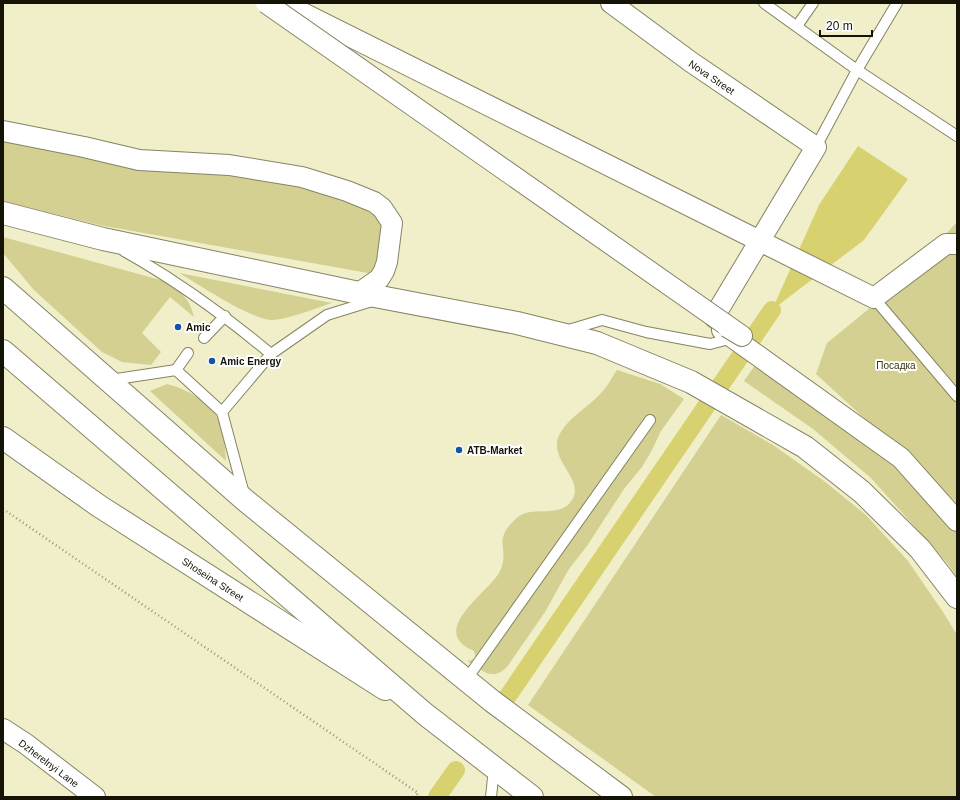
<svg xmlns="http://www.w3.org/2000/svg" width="960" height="800" font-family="Arial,sans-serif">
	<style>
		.green { fill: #d3d091 }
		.water { fill: #d7d16f }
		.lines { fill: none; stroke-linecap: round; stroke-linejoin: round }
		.canal { stroke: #d7d16f; stroke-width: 18 }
		.lane-casing { stroke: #868463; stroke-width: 12 }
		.street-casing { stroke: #868463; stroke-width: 22 }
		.secondary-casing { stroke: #868463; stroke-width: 24 }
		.primary-casing { stroke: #868463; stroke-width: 24 }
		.highway-casing { stroke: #868463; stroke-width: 24 }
		.path { stroke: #97967b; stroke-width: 2.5; stroke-dasharray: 1 3; stroke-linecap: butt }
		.lane { stroke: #fff; stroke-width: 10 }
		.street { stroke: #fff; stroke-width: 20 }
		.secondary { stroke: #fff; stroke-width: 22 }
		.primary { stroke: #fff; stroke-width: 22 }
		.highway { stroke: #fff; stroke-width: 22 }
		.street-bridge-casing { stroke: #868463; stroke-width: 22; stroke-linecap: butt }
		.street-bridge { stroke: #fff; stroke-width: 20 }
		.poi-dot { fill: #1454a5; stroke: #fff; stroke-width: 1.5 }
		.labels { text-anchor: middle; stroke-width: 4; stroke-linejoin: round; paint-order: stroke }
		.street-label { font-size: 10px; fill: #141306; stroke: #fff }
		.poi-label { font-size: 10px; font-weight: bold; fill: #141306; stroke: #fff; text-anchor: start }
		.park-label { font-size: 10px; fill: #373409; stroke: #fff }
	</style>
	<rect width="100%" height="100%" fill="#f0efca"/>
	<g class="green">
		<path d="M3 137 260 175 364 204 386 223 375 270 368 273 99 225 3 201Z"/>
		<path d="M957 222V503L816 374 827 343 902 282Z"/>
		<path d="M3 237 168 282C182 292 190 300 194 317L170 297 142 333 161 352 151 365 122 362 102 352 34 290 3 253Z"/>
		<path d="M179 273 332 303C313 309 293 318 273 320 253 321 198 284 179 273Z"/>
		<path d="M756 364 886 457 957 529V577L948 564 871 478 813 429 744 381Z"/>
		<path d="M617 370 660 384 684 399 661 431 652 450 642 467 624 489 587 546 569 569 545 612 507 667C492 682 482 670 467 661L476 659 474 651C425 631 492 590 500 571 511 547 490 541 518 517 532 505 561 519 572 500 585 480 550 461 558 438 566 418 588 408 602 392 608 386 612 377 617 370Z"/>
		<path d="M167 384C185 388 212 403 219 421 224 432 225 448 226 461L150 391Z"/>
		<path d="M721 415 773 445 824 481 866 515 908 561 943 612 957 635V797H656L528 705Z"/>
	</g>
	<path class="water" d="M858 146 908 179 864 240 772 310 819 205Z"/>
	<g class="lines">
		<g class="canal">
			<path d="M508 696 772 310"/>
			<path d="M437 797 456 770"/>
		</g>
		<g class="lane-casing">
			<g id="lane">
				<path d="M764 3 857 70 957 136"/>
				<path d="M797 26 813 3"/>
				<path d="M816 147 857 70 897 3"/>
				<path d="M124 251C179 282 223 314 271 354L327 315 372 301"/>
				<path d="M874 298 957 396"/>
				<path d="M565 331 602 320 646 332 710 344 733 338"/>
				<path d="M204 338 225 316"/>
				<path d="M176 370 188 353"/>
				<path d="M110 380 176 370 222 412 244 494"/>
				<path d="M222 412 271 354"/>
				<path d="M466 680 650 420"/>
				<path d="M491 797 494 768"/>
			</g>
		</g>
		<g class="street-casing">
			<g id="street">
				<path d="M283 3 874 298 946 244H957"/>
				<path d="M611 3 691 62 816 147 714 317 727 327"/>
				<path d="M3 131 84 147 139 160 229 165 302 177 347 191 374 202 382 208 392 223 387 262 384 271 379 279 359 293"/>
				<path d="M722 330 901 458 957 521"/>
				<path d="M3 729 26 744 95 797"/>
			</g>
		</g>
		<g class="secondary-casing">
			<path id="secondary" d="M3 438 99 506 385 689"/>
		</g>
		<g class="primary-casing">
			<path id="primary" d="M3 288 246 501 492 701 621 797"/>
		</g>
		<g class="highway-casing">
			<g id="highway">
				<path d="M3 213 103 239 359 293 517 323 597 343 691 382 805 447 862 492 920 549 957 597"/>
				<path d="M3 351 425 714 532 797"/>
			</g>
		</g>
		<path class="path" d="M3 509 418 793 415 797"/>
		<use href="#lane" class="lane"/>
		<use href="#street" class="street"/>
		<use href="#secondary" class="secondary"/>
		<use href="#primary" class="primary"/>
		<use href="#highway" class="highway"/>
		<g class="street-bridge-casing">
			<path id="street-bridge" d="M266 3 742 336 727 327"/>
		</g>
		<use href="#street-bridge" class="street-bridge"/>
	</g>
	<g class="poi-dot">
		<circle cx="178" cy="327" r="4"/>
		<circle cx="212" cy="361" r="4"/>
		<circle cx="459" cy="450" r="4"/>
	</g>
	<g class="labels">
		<g class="street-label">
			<text transform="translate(712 77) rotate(34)" y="4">Nova Street</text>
			<text transform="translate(213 579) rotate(33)" y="4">Shoseina Street</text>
			<text transform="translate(49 763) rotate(37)" y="4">Dzherelnyi Lane</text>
		</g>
		<g class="poi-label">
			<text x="186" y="331">Amic</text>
			<text x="220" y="365">Amic Energy</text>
			<text x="467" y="454">ATB-Market</text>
		</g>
		<g class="park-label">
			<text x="896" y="369">Посадка</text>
		</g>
	</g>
	<rect width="960" height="800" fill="none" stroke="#141306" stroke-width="8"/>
	<path d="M820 30v6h52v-6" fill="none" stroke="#141306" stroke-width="2"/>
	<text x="826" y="30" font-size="12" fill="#141306" stroke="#ffffff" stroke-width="3" paint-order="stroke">20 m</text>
</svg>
